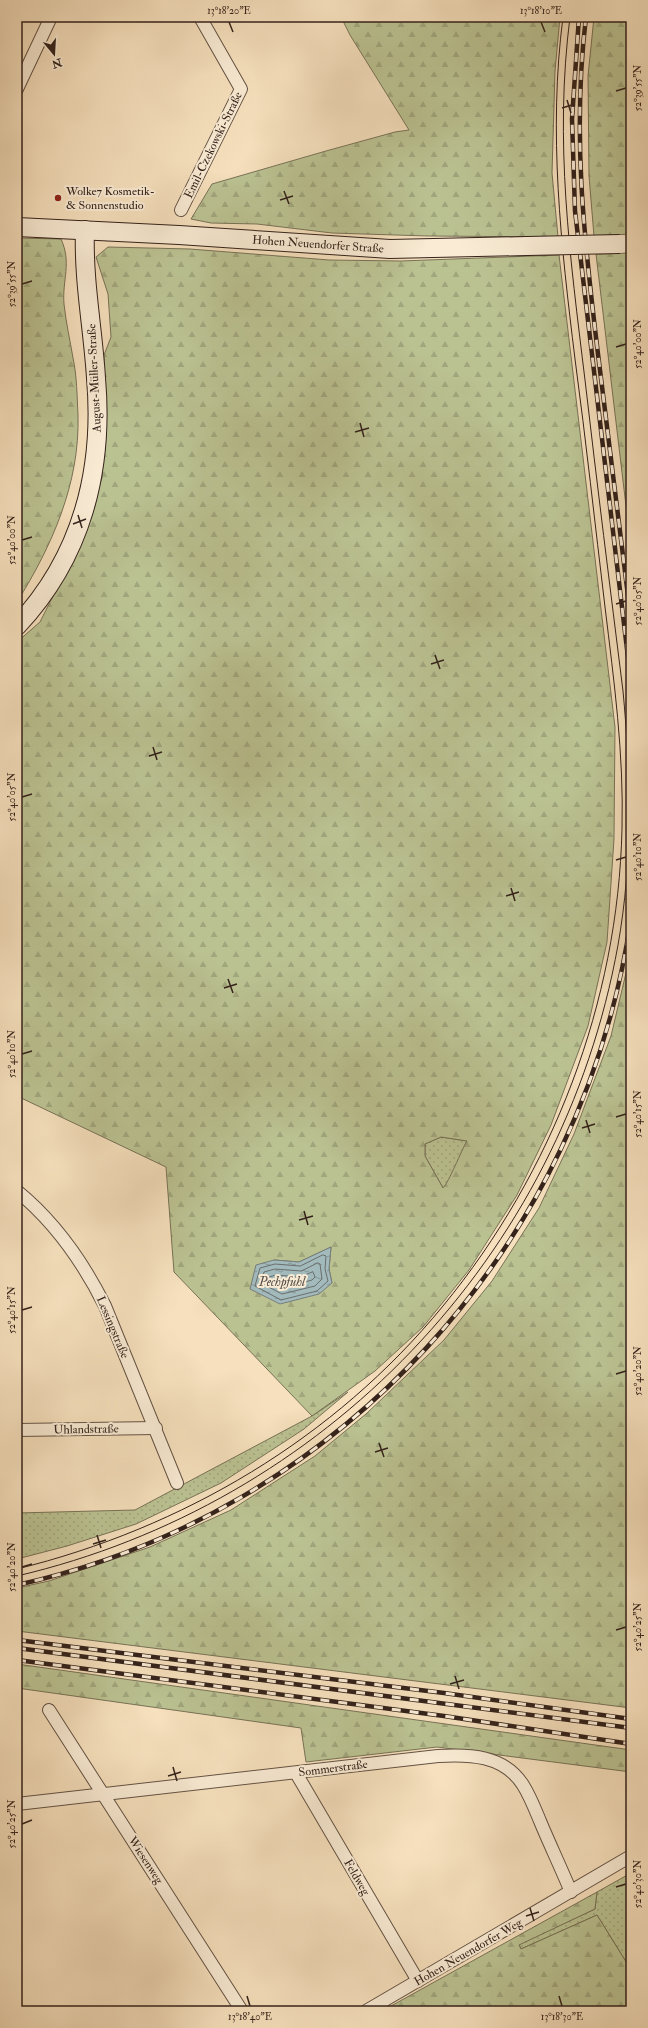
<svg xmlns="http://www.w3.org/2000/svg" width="648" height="2028" font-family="'IM FELL Double Pica',serif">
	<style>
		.green { fill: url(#green-dots); stroke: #787256 }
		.forest { fill: url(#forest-firs); stroke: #787256; fill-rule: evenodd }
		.water { fill: url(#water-ripples); stroke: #767d7c }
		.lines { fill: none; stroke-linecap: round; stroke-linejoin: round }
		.shore { stroke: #6b6e6c; stroke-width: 1 }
		.minor-casing { stroke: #645244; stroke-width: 14 }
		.secondary-casing { stroke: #34221b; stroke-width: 20 }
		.minor { stroke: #f9ebd4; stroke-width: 12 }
		.secondary { stroke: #f9ebd4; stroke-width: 18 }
		.tram { stroke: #34221b; stroke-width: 1 }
		.rail-casing { stroke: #34221b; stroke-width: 4.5 }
		.rail { stroke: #f9ebd4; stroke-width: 3; stroke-dasharray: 9; stroke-linecap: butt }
		.secondary-bridge-casing { stroke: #34221b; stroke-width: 20; stroke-linecap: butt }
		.secondary-bridge { stroke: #f9ebd4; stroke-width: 18 }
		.ticks { fill: none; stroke: #34221b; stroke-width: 1.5 }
		.poi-dot { fill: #8f2418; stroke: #f9ebd4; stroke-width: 1.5 }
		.labels { text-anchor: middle; stroke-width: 4; stroke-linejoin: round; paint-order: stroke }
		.street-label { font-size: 12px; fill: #34221b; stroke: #f9ebd4 }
		.poi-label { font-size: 12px; fill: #34221b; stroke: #f9ebd4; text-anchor: start }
		.water-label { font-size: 13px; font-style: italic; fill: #55504b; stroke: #f9ebd4 }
		.neatline { fill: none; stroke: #34221b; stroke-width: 1.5 }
		.ticks-label { font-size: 10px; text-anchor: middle; fill: #34221b }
	</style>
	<defs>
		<pattern id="green-dots" width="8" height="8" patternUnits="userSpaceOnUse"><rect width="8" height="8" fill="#bbc292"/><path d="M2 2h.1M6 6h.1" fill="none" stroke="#a1a67d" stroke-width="1.8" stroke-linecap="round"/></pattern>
		<pattern id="forest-firs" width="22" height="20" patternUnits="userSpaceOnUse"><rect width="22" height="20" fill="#bbc292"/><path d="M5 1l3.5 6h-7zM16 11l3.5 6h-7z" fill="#a1a67d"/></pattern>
		<pattern id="water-ripples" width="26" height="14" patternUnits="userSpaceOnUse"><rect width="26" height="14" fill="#a2babc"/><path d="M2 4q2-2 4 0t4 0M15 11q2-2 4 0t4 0" fill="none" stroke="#859798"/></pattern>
	</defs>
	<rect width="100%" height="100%" fill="#f6e0bd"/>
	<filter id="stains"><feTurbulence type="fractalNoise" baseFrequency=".005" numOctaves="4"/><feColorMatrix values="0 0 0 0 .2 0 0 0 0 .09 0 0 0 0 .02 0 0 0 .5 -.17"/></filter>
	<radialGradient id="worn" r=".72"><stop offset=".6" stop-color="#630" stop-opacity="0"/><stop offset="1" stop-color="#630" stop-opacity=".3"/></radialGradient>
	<g class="green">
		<path d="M441 1137 467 1141C462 1151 450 1182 443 1188L425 1156V1144Z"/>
		<path d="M348 1392 304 1429 221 1483 136 1524 67 1546 17 1559V1513L135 1510 312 1416Z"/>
		<path d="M631 1873V1964L628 1965 597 1915 521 1949 519 1944 595 1909 597 1892Z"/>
	</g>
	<g class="forest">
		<path d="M341 17H560L555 71 552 173 558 237 428 236 332 233 257 224 211 223 191 219 212 184 326 151 395 132 409 130 350 35Z"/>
		<path d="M594 17H631V234L594 236 589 176 588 76Z"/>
		<path d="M17 238 61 239C72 263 62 280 64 304 66 323 70 340 73 358 77 376 77 397 78 415 80 483 52 546 17 602Z"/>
		<path d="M108 247 190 249 329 260 401 261 559 255 615 727 614 839 607 942 588 1026 551 1125 517 1195 469 1270 423 1327 375 1371 312 1416 174 1272 166 1167 17 1096V642L40 622 80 542 102 478 105 408 104 355 111 337 108 294 96 257ZM441 1137 467 1141C461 1151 449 1182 443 1188L425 1156V1144ZM331 1247 329 1269 332 1283 274 1260 299 1262Z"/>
		<path d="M631 253V548L596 254Z"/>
		<path d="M631 952V1708L17 1631V1588L49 1581 150 1547 231 1510 315 1456 366 1414 444 1340 492 1281 539 1208 574 1134 611 1036Z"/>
		<path d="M17 1664 631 1750V1772L437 1747 306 1762 301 1728 17 1688Z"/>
		<path d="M597 1892 595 1909 519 1945 521 1949 597 1915 628 1965 631 1964V2011H382Z"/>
	</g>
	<path class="water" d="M331 1247 329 1269 332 1283 319 1294 280 1304 250 1289 256 1265 274 1260 299 1262Z"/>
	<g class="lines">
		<g class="shore">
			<path d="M323 1255 326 1256 325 1269 328 1281 317 1291 281 1300 255 1286 260 1268 275 1264 300 1266Z"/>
			<path d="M318 1263 320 1264 322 1279 315 1286 282 1294 261 1283 264 1272 275 1269 301 1271Z"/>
			<path d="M313 1272 315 1277 312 1280 283 1288 268 1280 269 1277 276 1275 300 1277Z"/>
		</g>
		<g class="minor-casing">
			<g id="minor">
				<path d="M17 89 51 17"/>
				<path d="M181 210 241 89 200 17"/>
				<path d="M17 1191C55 1222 83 1262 105 1306L177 1483"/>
				<path d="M17 1430 156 1428"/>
				<path d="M49 1710 242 2011"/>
				<path d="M296 1773 418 1981"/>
				<path d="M17 1804 438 1756C469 1754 504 1755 523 1785 530 1796 535 1809 540 1821 550 1845 561 1868 571 1892"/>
				<path d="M366 2011 631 1856"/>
			</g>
		</g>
		<g class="secondary-casing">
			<g id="secondary">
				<path d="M17 227 179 235 390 249 527 246"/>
				<path d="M17 626C82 557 104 470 96 378 93 329 83 279 85 230"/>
			</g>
		</g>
		<use href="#minor" class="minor"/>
		<use href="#secondary" class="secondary"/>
		<g class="tram">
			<path d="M17 1569C183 1528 334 1439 443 1306 553 1172 618 1002 622 829 624 754 614 681 605 607 595 524 586 441 575 359 561 245 548 132 563 17"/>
			<path d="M17 1576C325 1504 562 1257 618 945 633 860 631 776 623 691 610 587 597 484 585 380 570 256 554 142 570 17"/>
		</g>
		<g class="rail-casing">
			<g id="rail">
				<path d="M579 17 572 119 575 211 631 683"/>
				<path d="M586 17C572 133 584 239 598 354 609 443 620 532 631 620"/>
				<path d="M17 1585C339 1514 584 1244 631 918"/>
				<path d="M17 1640 444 1693 631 1719"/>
				<path d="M17 1648 631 1728"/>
				<path d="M17 1660 444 1716 631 1744"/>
			</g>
		</g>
		<use href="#rail" class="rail"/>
		<g class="secondary-bridge-casing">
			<path id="secondary-bridge" d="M527 246 620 244"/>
		</g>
		<use href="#secondary-bridge" class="secondary-bridge"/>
	</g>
	<path class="ticks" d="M229 22 233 32M541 22 545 32M616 91 626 88M567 100 571 113M562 108 575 104M284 191 289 204M280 200 293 196M22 284 32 281M616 347 626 344M360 423 364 437M355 432 369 428M78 515 82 528M73 524 86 519M22 540 32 537M616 604 626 601M435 655 440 669M431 664 444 660M153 747 157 760M149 756 162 752M22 797 32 794M616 860 626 857M511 888 515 901M506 896 519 892M228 979 233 993M224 988 237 984M22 1054 32 1051M616 1117 626 1114M586 1120 590 1133M582 1128 595 1124M304 1211 308 1225M299 1220 313 1216M22 1310 32 1307M616 1374 626 1371M379 1443 384 1457M375 1452 388 1448M97 1535 101 1548M93 1544 106 1540M22 1567 32 1564M616 1630 626 1627M455 1676 459 1689M450 1684 464 1680M173 1767 177 1781M168 1776 181 1772M22 1824 32 1820M616 1887 626 1884M530 1908 534 1921M526 1916 539 1912M247 1996 250 2006M559 1996 562 2006"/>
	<circle class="poi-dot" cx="58" cy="198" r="4"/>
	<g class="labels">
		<g class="street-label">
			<text transform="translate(213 145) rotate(-64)" y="4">Emil-Czekowski-Straße</text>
			<text transform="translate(318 244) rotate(4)" y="4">Hohen Neuendorfer Straße</text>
			<text transform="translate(94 378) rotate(-93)" y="4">August-Müller-Straße</text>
			<text transform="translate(113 1327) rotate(67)" y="4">Lessingstraße</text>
			<text transform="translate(86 1429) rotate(-1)" y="4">Uhlandstraße</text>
			<text transform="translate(333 1768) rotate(-7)" y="4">Sommerstraße</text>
			<text transform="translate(146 1860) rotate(57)" y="4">Wiesenweg</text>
			<text transform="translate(357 1877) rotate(60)" y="4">Feldweg</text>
			<text transform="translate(468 1952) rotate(-30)" y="4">Hohen Neuendorfer Weg</text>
		</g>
		<g class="poi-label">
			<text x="66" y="195">Wolke7 Kosmetik-<tspan x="66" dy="14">&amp; Sonnenstudio</tspan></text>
		</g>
		<g class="water-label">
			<text x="282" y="1286">Pechpfuhl</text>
		</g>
	</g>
	<rect width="648" height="2028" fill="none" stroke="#f6e0bd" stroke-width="44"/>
	<g transform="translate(54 54) rotate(162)" stroke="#f9ebd4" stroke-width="3" paint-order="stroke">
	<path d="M0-3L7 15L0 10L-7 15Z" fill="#34221b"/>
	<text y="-6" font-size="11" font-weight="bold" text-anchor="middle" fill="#34221b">N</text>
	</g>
	<rect x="22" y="22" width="604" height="1984" class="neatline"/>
	<g class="ticks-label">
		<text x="229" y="14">13°18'20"E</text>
		<text x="541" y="14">13°18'10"E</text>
		<text transform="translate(637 88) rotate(-90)" y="4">52°39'55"N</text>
		<text transform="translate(11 284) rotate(-90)" y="4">52°39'55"N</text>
		<text transform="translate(637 344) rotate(-90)" y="4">52°40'00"N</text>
		<text transform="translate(11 540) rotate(-90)" y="4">52°40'00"N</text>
		<text transform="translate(637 601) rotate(-90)" y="4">52°40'05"N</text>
		<text transform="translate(11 797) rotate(-90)" y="4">52°40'05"N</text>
		<text transform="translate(637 857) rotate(-90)" y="4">52°40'10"N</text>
		<text transform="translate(11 1054) rotate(-90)" y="4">52°40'10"N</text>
		<text transform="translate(637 1114) rotate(-90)" y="4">52°40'15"N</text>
		<text transform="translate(11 1310) rotate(-90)" y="4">52°40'15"N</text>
		<text transform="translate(637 1371) rotate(-90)" y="4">52°40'20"N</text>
		<text transform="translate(11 1567) rotate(-90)" y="4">52°40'20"N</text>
		<text transform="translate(637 1627) rotate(-90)" y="4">52°40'25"N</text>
		<text transform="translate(11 1824) rotate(-90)" y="4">52°40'25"N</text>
		<text transform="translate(637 1884) rotate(-90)" y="4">52°40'30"N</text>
		<text x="250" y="2020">13°18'40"E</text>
		<text x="562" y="2020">13°18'30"E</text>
	</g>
	<rect width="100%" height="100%" filter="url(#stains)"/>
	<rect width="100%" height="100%" fill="url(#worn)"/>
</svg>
